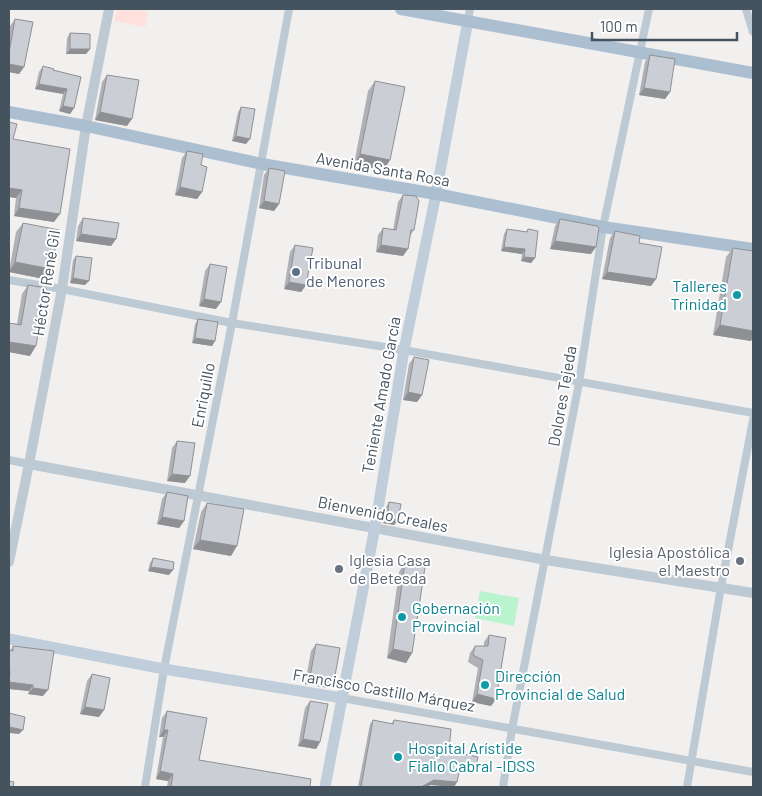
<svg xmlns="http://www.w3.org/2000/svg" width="762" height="796" font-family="Barlow,sans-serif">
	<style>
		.medical { fill: #fee0dd }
		.pitch { fill: #b9f4cf }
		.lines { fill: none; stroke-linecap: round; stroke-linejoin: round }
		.minor { stroke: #becad3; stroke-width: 8 }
		.tertiary { stroke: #becad3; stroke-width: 10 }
		.secondary { stroke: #c0cdda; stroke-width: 11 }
		.primary { stroke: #acbfd1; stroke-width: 12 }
		.wall { fill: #afb1b6 }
		.shaded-wall { fill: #8e9094 }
		.building { fill: #cbced4; stroke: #8e9094 }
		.service-dot { fill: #5c6f8a; stroke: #fff; stroke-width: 2 }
		.culture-dot { fill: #0f9aa8; stroke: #fff; stroke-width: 2 }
		.worship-dot { fill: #6b7280; stroke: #fff; stroke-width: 2 }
		.labels { text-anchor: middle; stroke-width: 4; stroke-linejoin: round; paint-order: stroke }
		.street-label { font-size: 16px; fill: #45535f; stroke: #fff }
		.service-label { font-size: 16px; fill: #4e5e75; stroke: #fff; text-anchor: start }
		.culture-label { font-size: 16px; fill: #0d838f; stroke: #fff; text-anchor: start }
		.worship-label { font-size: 16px; fill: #5b616d; stroke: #fff; text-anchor: end }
	</style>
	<rect width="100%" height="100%" fill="#f2efef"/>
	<path class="medical" d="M117 9H128L148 12 145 27 114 21Z"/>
	<path class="pitch" d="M480 591 519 598 514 626 475 618Z"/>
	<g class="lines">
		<g class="minor">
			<path d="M746 9 753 32"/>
			<path d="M468 20 470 9"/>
			<path d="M9 280 62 289 232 323 404 350 753 413"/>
			<path d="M9 460 29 464"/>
			<path d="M342 698 753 772"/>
			<path d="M145 787 164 669 232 323 289 9"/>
			<path d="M503 787 512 729 579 383 603 227 649 9"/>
			<path d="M687 787 721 587 753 420"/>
		</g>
		<g class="tertiary">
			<path d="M29 464 546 560 753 593"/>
			<path d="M9 562 29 464 62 289 86 126 109 9"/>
		</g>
		<g class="secondary">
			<path d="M9 639 164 669 342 698"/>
			<path d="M325 787 375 527 404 350 436 194 468 20"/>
		</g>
		<g class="primary">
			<path d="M401 9 753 73"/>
			<path d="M9 112 86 126 262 164 436 194 603 227 753 249"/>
		</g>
	</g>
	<g class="wall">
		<path d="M15 19 24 67 19 74 9 72V34L10 26Z"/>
		<path d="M70 33 90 49 86 54H66L67 38Z"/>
		<path d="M650 55 670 92 665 99 639 95 645 62Z"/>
		<path d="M43 66 53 70 81 77 74 108 70 114 59 111 63 94 35 89 39 72Z"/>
		<path d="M107 75 127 126 95 120 102 82Z"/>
		<path d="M375 81 384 170 354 164 368 91Z"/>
		<path d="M241 107 246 144 232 141 238 112Z"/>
		<path d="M9 122 13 139 54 222 14 216 16 198 9 197Z"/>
		<path d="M187 151 201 165 202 192 197 199 175 195 182 158Z"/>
		<path d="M269 168 279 204 274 211 259 208 264 175Z"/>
		<path d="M403 195 414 230 410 236 403 256 376 252 378 235 383 228 393 230 398 202Z"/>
		<path d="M83 218 116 239 111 246 76 241 78 226Z"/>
		<path d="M560 219 591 254 550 249 555 226Z"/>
		<path d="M23 223 44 279 9 272 16 232Z"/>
		<path d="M507 229 526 232 528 229 535 258 531 263 521 261 522 254 501 251 504 234Z"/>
		<path d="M615 231 639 243 656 279 651 286 602 279 610 238Z"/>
		<path d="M295 245 306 285 301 292 284 289 290 252Z"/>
		<path d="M733 248 751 341 713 335 726 257Z"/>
		<path d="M76 256 85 285 70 283 73 260Z"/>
		<path d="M210 264 216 309 199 306 205 271Z"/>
		<path d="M28 285 30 356 9 352V323L17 324 22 294Z"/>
		<path d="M198 319 215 341 212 346 192 343 195 324Z"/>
		<path d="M414 357 422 395 417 402 403 400 409 364Z"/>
		<path d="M177 441 185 483 167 481 172 448Z"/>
		<path d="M167 492 184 521 179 528 157 524 162 499Z"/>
		<path d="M389 502 398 520 394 525 383 523 386 507Z"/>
		<path d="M207 503 231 556 193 549 201 512Z"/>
		<path d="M153 558 169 575 148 571 150 563Z"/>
		<path d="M405 562 412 653 406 663 387 658 399 572Z"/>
		<path d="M489 635 496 699 491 706 472 702 478 668 468 662 470 653 475 646H484V642Z"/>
		<path d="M316 644 329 688 305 684 311 651Z"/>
		<path d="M13 646 43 696 28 694 29 691 9 689V650L10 651Z"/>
		<path d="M92 674 99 717 80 714 87 681Z"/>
		<path d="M310 701 320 742 316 749 298 746 305 708Z"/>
		<path d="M167 711 199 760 310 787H167L168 781 156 779 163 737H159L162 718Z"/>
		<path d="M373 720 391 724 394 720 449 751 472 774 459 773 457 782 454 787 431 785 426 787H358L370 724Z"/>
	</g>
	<g class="shaded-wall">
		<path d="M70 49H90L86 54H66Z"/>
		<path d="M9 64 24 67 19 74 9 72Z"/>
		<path d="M39 84 67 89 63 94 35 89Z"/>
		<path d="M644 88 670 92 665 99 639 95Z"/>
		<path d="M63 106 74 108 70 114 59 111Z"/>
		<path d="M100 112 132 119 127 126 95 120Z"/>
		<path d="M236 136 250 139 246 144 232 141Z"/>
		<path d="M360 154 390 160 384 170 354 164Z"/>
		<path d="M180 187 202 192 197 199 175 195Z"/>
		<path d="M9 188 22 190 16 198 9 197Z"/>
		<path d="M264 201 279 204 274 211 259 208Z"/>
		<path d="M19 208 60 214 54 222 14 216Z"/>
		<path d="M81 234 116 239 111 246 76 241Z"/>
		<path d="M555 241 596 247 591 254 550 249Z"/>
		<path d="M381 245 408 249 403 256 376 252Z"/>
		<path d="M504 247 525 249 522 254 501 251Z"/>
		<path d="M524 257 535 258 531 263 521 261Z"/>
		<path d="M15 262 51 269 44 279 9 272Z"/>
		<path d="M607 272 656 279 651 286 602 279Z"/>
		<path d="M73 278 89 281 85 285 70 283Z"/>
		<path d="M289 282 306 285 301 292 284 289Z"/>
		<path d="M204 299 221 302 216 309 199 306Z"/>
		<path d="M720 325 753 331V338L751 341 713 335Z"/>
		<path d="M195 338 215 341 212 346 192 343Z"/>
		<path d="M9 342 36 346 30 356 9 352Z"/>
		<path d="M408 392 422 395 417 402 403 400Z"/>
		<path d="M172 474 190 476 185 483 167 481Z"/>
		<path d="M162 517 184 521 179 528 157 524Z"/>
		<path d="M387 518 398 520 394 525 383 523Z"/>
		<path d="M200 540 237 546 231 556 193 549Z"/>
		<path d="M151 567 173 570 169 575 148 571Z"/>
		<path d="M393 649 412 653 406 663 387 658Z"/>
		<path d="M310 677 334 681 329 688 305 684Z"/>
		<path d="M9 682 33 685 29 691 9 689Z"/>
		<path d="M33 688 48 690 43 696 28 694Z"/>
		<path d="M477 694 496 699 491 706 472 702Z"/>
		<path d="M85 707 104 710 99 717 80 714Z"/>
		<path d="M10 727 23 730 19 734 9 733Z"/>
		<path d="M164 730H168L163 737H159Z"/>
		<path d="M303 739 320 742 316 749 298 746Z"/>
		<path d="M460 768 475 770 472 774 457 773Z"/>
		<path d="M160 771 173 774 168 781 156 779Z"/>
		<path d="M434 780 457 782 454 787 431 785 426 787H421Z"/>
	</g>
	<g class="building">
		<path d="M15 19 33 22 24 67 9 64V53Z"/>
		<path d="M70 33 90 34V49H70Z"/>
		<path d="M650 55 675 59 670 92 644 88Z"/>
		<path d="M43 66 54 69 53 70 81 77 74 108 63 106 67 89 39 84Z"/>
		<path d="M107 75 139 80 132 119 100 112Z"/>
		<path d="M375 81 405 87 390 160 360 154Z"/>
		<path d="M241 107 255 109 250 139 236 136Z"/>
		<path d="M9 122 17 124 13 139 70 149 60 214 19 208 22 190 9 188Z"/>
		<path d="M187 151 203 154 201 165 207 167 202 192 180 187Z"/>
		<path d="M269 168 285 171 279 204 264 201Z"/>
		<path d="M403 195 416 196 419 201 414 230H411L408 249 381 245 383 228 396 230Z"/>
		<path d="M83 218 119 223 116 239 81 234Z"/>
		<path d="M560 219 597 226 599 228 596 247 555 241Z"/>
		<path d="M23 223 59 230 51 269 15 262Z"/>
		<path d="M507 229 527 232 528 229 538 231 535 258 524 257 525 249 504 247Z"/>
		<path d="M615 231 640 236 639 243 662 247 656 279 607 272Z"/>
		<path d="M295 245 313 248 306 285 289 282Z"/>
		<path d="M733 248 753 251V331L720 325Z"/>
		<path d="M76 256 92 258 89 281 73 278Z"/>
		<path d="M210 264 227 267 221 302 204 299Z"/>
		<path d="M28 285 46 288 36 346 9 342V323L21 325Z"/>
		<path d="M198 319 218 322 215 341 195 338Z"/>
		<path d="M414 357 429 360 422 395 408 392Z"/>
		<path d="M177 441 195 443 190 476 172 474Z"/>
		<path d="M167 492 188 496 184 521 162 517Z"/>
		<path d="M389 502 401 504 398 520 387 518Z"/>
		<path d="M207 503 244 509 237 546 200 540Z"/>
		<path d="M153 558 174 562 173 570 151 567Z"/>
		<path d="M405 562 425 567 412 653 393 649Z"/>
		<path d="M489 635 506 638 496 699 477 694 483 660 473 655 475 646H488Z"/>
		<path d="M316 644 340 648 334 681 310 677Z"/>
		<path d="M13 646 54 651 48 690 33 688V685L9 682 10 671H9V650L13 651Z"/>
		<path d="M92 674 110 678 104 710 85 707Z"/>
		<path d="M310 701 328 704 320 742 303 739Z"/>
		<path d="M167 711 207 718 199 760 311 779 310 787H171L173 774 160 771 168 730H164Z"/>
		<path d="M9 713 25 717 23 730 10 727 9 729Z"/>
		<path d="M373 720 393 724 394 720 451 729 449 751 478 757 475 770 460 768 457 782 434 780 421 787H361Z"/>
		<path d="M9 781 14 782 13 787H9Z"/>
	</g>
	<circle class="service-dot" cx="296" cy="272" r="5"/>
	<g class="culture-dot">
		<circle cx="737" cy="295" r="5"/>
		<circle cx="402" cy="617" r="5"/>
		<circle cx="485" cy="685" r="5"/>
		<circle cx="398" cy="757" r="5"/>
	</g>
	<g class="worship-dot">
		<circle cx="740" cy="561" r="5"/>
		<circle cx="339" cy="569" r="5"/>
	</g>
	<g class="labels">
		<g class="street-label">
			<text transform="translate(383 169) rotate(10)" y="6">Avenida Santa Rosa</text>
			<text transform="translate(46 283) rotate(-81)" y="6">Héctor René Gil</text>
			<text transform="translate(203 395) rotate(-79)" y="6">Enriquillo</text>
			<text transform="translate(381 395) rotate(-80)" y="6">Teniente Amado García</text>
			<text transform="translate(562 396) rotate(-80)" y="6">Dolores Tejeda</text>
			<text transform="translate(383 514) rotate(11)" y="6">Bienvenido Creales</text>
			<text transform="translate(384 690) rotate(10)" y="6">Francisco Castillo Márquez</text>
		</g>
		<g class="service-label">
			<text x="306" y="269">Tribunal<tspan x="306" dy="18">de Menores</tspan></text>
		</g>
		<g class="culture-label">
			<text x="727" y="292" text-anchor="end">Talleres<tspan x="727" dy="18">Trinidad</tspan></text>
			<text x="412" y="614">Gobernación<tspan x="412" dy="18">Provincial</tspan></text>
			<text x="495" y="682">Dirección<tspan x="495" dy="18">Provincial de Salud</tspan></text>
			<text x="408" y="754">Hospital Arístide<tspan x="408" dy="18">Fiallo Cabral -IDSS</tspan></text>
		</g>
		<g class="worship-label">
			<text x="730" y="558">Iglesia Apostólica<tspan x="730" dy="18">el Maestro</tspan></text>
			<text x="349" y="566" text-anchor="start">Iglesia Casa<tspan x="349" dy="18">de Betesda</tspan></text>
		</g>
	</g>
	<rect width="762" height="796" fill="none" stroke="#45535f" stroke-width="20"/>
	<path d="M592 32v8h145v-8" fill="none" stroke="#45535f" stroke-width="2.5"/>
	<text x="600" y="32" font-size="15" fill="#45535f" stroke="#ffffff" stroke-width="4" paint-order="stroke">100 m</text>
</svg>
